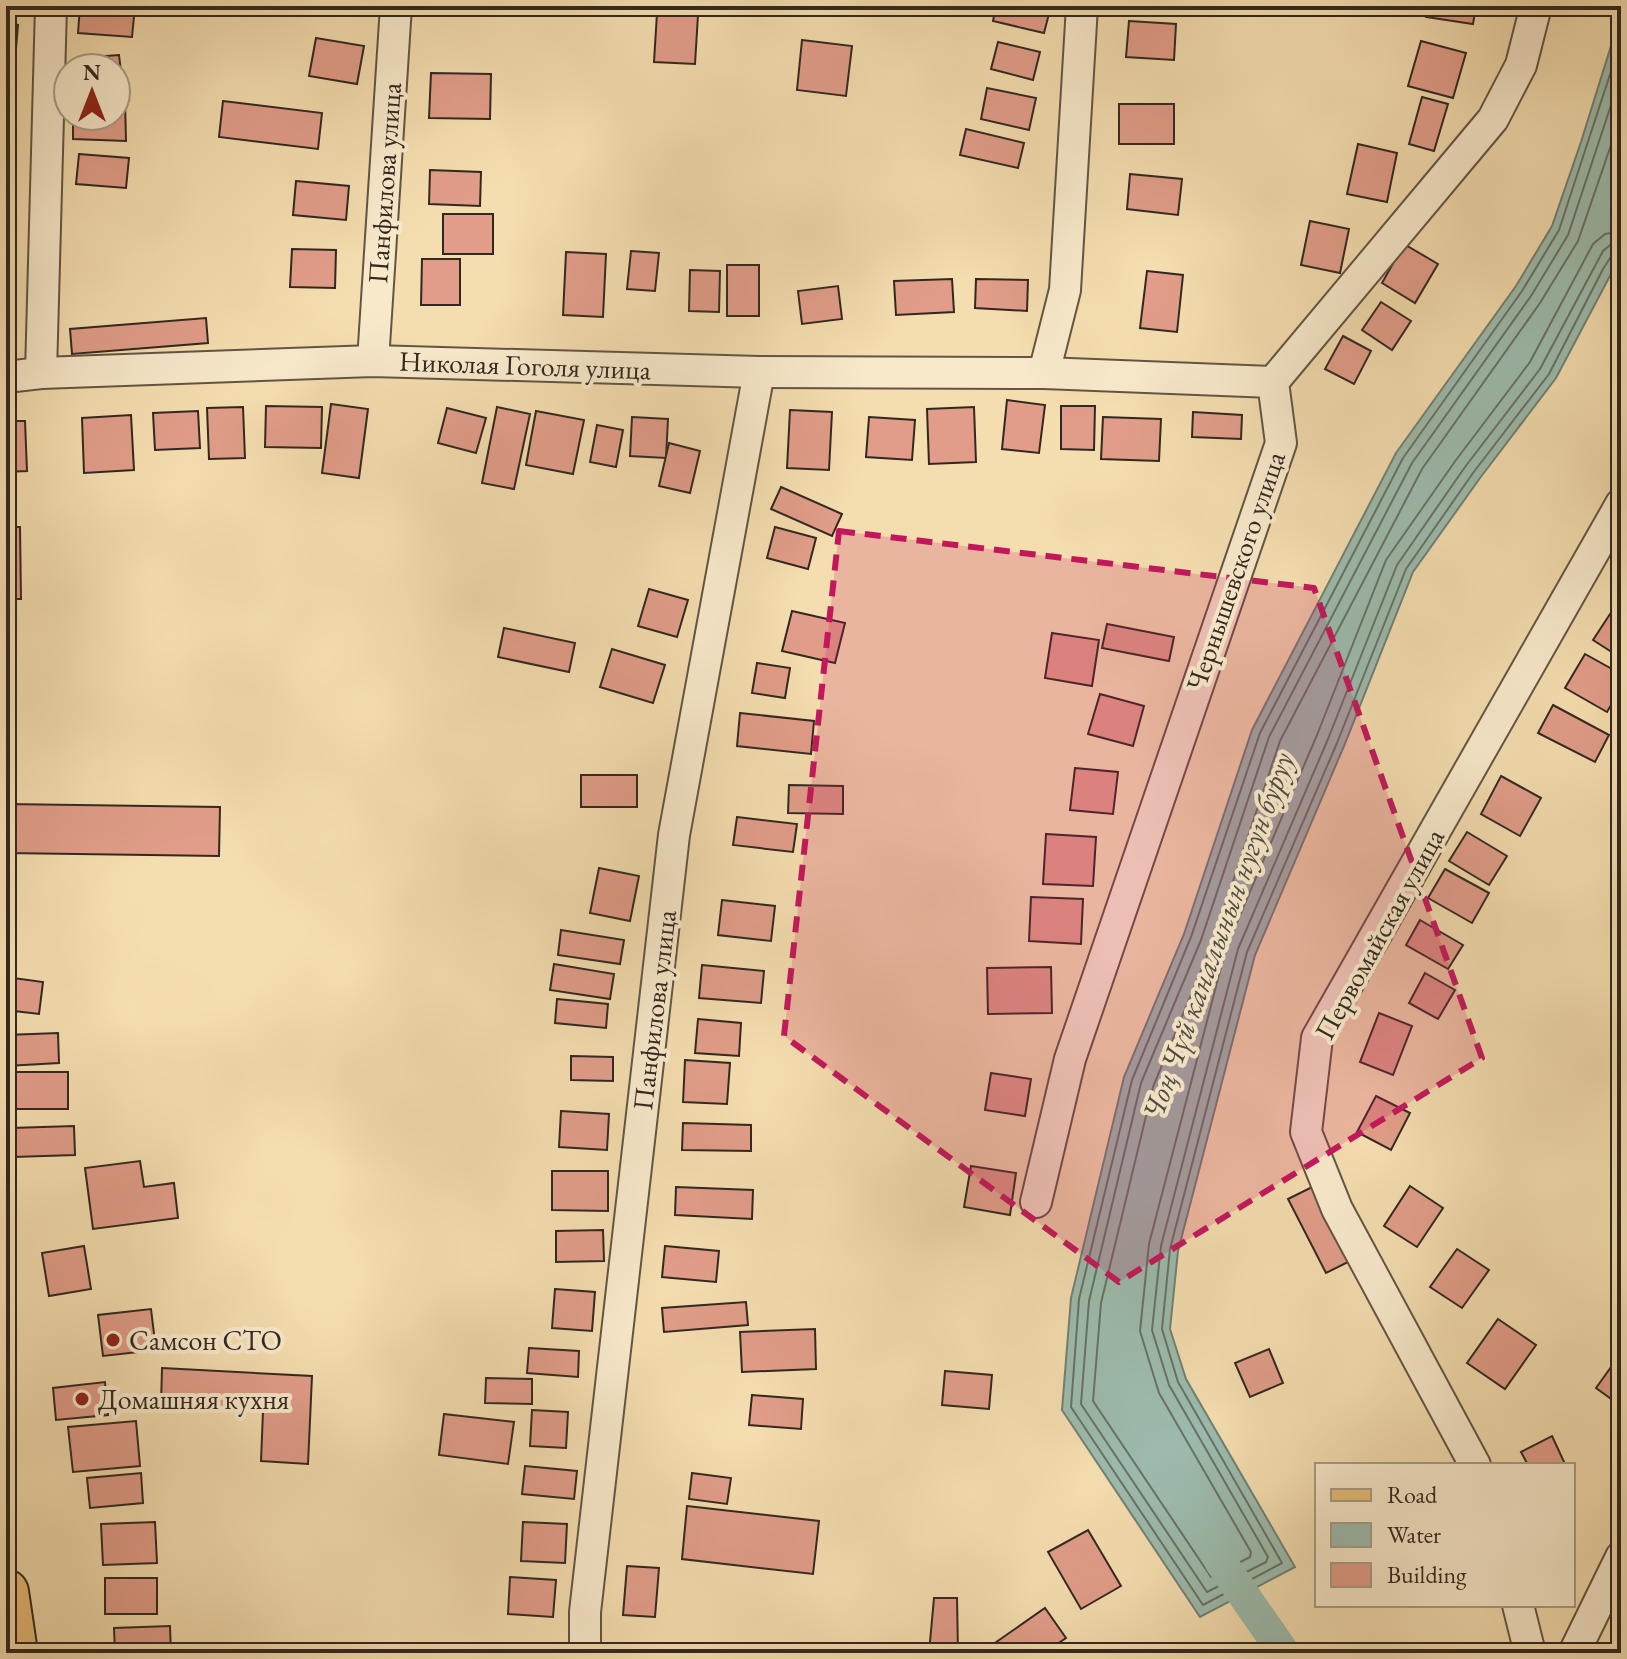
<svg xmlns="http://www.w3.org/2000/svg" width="1627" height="1659" font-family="'EB Garamond',serif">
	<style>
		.water { fill: #9cbbad; stroke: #728075; stroke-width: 2 }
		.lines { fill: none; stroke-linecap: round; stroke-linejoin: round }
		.shore { stroke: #677266; stroke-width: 2 }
		.canal { stroke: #9cbbad; stroke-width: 32 }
		.building { fill: #e19d89; stroke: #322820; stroke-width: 2 }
		.minor-casing { stroke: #625544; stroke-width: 34 }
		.primary-casing { stroke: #322820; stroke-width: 48 }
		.minor { stroke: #f8e9cb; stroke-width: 30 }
		.primary { stroke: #eabe78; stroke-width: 44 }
		.marked { fill: #c2185b; fill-opacity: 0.2; stroke: #c2185b; stroke-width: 6; stroke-dasharray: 16 10; stroke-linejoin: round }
		.poi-dot { fill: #8f2418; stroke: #f8e9cb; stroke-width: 3 }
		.labels { text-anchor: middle; stroke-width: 8; stroke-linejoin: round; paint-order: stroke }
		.street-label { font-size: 28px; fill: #322820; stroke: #f8e9cb }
		.poi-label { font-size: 28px; fill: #322820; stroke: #f8e9cb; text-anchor: start }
		.water-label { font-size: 30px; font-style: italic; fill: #4c4d43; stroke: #f8e9cb }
	</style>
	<rect width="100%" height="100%" fill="#f4ddaf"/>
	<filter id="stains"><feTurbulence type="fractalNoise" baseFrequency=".0025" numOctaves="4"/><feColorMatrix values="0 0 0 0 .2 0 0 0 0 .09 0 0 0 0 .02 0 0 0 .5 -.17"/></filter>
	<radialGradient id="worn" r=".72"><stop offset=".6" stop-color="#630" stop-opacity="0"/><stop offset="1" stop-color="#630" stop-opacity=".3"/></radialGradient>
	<path class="water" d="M1621 14V255L1556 378 1480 478 1413 572 1344 746 1255 955 1178 1251 1170 1329 1186 1379 1295 1567 1200 1617 1062 1410 1071 1298 1124 1077 1184 934 1252 730 1396 453 1516 286 1552 226 1581 142Z"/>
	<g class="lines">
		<g class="shore">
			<path d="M1621 41 1559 230 1522 291 1403 458 1260 733 1191 937 1132 1080 1079 1299 1071 1407 1203 1605 1282 1563 1178 1382 1162 1329 1170 1249 1247 952 1337 743 1406 569 1473 473 1549 374 1603 269 1612 255 1621 253"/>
			<path d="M1621 75 1568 235 1531 296 1412 463 1269 737 1201 940 1141 1083 1089 1301 1081 1404 1207 1592 1266 1562 1268 1557 1169 1385 1152 1330 1161 1246 1238 949 1328 739 1397 565 1465 467 1540 369 1603 251 1610 245 1621 243"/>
			<path d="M1621 116 1578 241 1540 303 1422 469 1280 741 1212 944 1153 1087 1101 1303 1093 1401 1211 1577 1250 1557 1251 1552 1159 1393 1140 1331 1149 1244 1226 948 1317 735 1386 560 1456 460 1530 362 1593 244 1605 234 1621 231"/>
		</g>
		<path class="canal" d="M1220 1561 1284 1653"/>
	</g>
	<g class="building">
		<path d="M80 6H135L132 37 78 33Z"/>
		<path d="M996 6H1051L1044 33 993 21Z"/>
		<path d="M1428 6H1476L1473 24 1426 17Z"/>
		<path d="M657 13 698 15 695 64 654 62Z"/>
		<path d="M1129 21 1176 24 1174 60 1126 57Z"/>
		<path d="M6 24 18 25 15 61H6Z"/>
		<path d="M316 38 364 46 357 84 309 76Z"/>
		<path d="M802 40 852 46 846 96 797 90Z"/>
		<path d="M1421 41 1466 53 1453 98 1408 86Z"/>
		<path d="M998 42 1040 52 1033 80 991 69Z"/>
		<path d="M119 55 123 89H116V68H79V58Z"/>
		<path d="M431 73 491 74 490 119 429 118Z"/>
		<path d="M987 88 1036 98 1029 130 981 119Z"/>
		<path d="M1422 97 1448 104 1434 151 1409 144Z"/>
		<path d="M116 100H125L126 141 73 139V116H116Z"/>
		<path d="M223 101 322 113 318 149 219 137Z"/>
		<rect x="1119" y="104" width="55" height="40"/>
		<path d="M966 129 1024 143 1018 168 960 155Z"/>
		<path d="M1358 144 1397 153 1387 202 1347 194Z"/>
		<path d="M79 154 129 158 126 188 76 184Z"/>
		<path d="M430 170 481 172 480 206 429 204Z"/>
		<path d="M1130 174 1182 179 1178 215 1127 209Z"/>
		<path d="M296 181 349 186 346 220 293 215Z"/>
		<rect x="443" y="214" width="50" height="40"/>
		<path d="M1310 221 1349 229 1340 273 1301 265Z"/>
		<path d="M1404 244 1438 264 1415 303 1382 283Z"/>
		<path d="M292 249 336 250 335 288 290 287Z"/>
		<path d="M631 251 659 253 655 291 627 289Z"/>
		<path d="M566 252 606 254 603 317 563 315Z"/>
		<path d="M422 259H460V305H421Z"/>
		<rect x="727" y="265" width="32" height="51"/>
		<path d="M690 270 720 271 719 312 689 311Z"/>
		<path d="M1147 271 1183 275 1177 332 1140 328Z"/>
		<path d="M952 279 954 312 896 315 894 281Z"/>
		<path d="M976 279 1028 280 1027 311 975 308Z"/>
		<path d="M838 286 842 319 802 324 798 291Z"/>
		<path d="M1381 302 1411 321 1392 350 1362 330Z"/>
		<path d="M206 318 208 343 72 354 70 329Z"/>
		<path d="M1343 336 1371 351 1354 384 1325 369Z"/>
		<path d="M1007 400 1045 405 1039 453 1002 449Z"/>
		<path d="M331 404 368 409 359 478 322 473Z"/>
		<path d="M266 406 322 407 321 448 265 447Z"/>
		<path d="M1061 406H1095L1094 450 1061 449Z"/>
		<path d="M243 407 245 458 209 459 207 408Z"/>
		<path d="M497 407 530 414 514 489 482 483Z"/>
		<path d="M974 407 976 462 929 464 927 409Z"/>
		<path d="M447 408 486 418 476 453 438 443Z"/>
		<path d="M790 410 832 412 829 470 787 468Z"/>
		<path d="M198 411 200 448 155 450 153 413Z"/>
		<path d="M536 411 584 420 573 474 526 465Z"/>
		<path d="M1193 412 1242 415 1241 439 1192 437Z"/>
		<path d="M131 415 134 470 84 473 82 418Z"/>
		<path d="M632 417 668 419 666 458 630 456Z"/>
		<path d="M869 417 915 420 912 460 866 457Z"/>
		<path d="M1103 417 1161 419 1159 461 1101 459Z"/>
		<path d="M6 421H25L27 471 6 472Z"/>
		<path d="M597 425 623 430 616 467 590 462Z"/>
		<path d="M669 443 700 451 690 493 659 486Z"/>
		<path d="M781 487 842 514 832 536 771 509Z"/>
		<path d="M6 527H20L21 599H6Z"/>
		<path d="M775 527 816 538 808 569 767 558Z"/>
		<path d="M649 589 688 600 677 637 638 626Z"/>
		<path d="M792 611 845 623 835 663 782 651Z"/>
		<path d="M1610 614 1621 621V658L1593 640Z"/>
		<path d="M1107 624 1174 637 1169 661 1102 648Z"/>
		<path d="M504 628 575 643 569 672 498 657Z"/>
		<path d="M1052 633 1099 640 1092 686 1045 678Z"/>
		<path d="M612 649 665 665 653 703 600 687Z"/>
		<path d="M1585 654 1621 674V688L1607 712 1565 688Z"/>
		<path d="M757 663 790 668 785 698 752 693Z"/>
		<path d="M1100 694 1144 706 1133 746 1088 734Z"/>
		<path d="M1553 705 1609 735 1595 762 1538 733Z"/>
		<path d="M740 713 814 721 811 754 737 746Z"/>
		<path d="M1075 768 1118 772 1113 814 1070 810Z"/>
		<rect x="581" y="775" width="56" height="32"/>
		<path d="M1501 776 1541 798 1520 836 1481 814Z"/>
		<path d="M789 785 843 786V814L788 813Z"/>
		<path d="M6 804 220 807 219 856 6 853Z"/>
		<path d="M737 817 797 824 793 852 733 845Z"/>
		<path d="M1467 832 1507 856 1489 885 1449 861Z"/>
		<path d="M1046 834 1096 837 1093 886 1043 884Z"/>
		<path d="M599 868 639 876 630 921 590 913Z"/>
		<path d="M1445 869 1489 893 1472 923 1428 898Z"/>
		<path d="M13 889 15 922H6V890Z"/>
		<path d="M1031 897 1083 899 1081 944 1029 941Z"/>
		<path d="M722 900 775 906 771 941 718 935Z"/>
		<path d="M1420 920 1463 945 1448 969 1406 945Z"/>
		<path d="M561 930 624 940 620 964 558 955Z"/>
		<path d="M554 964 614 974 610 999 550 990Z"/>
		<path d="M702 965 764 971 761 1003 699 998Z"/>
		<path d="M1051 967 1052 1013 988 1014 987 968Z"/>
		<path d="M1425 973 1455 990 1438 1019 1409 1003Z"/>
		<path d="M6 977 43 982 39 1014 6 1010Z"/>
		<path d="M557 999 608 1004 606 1028 555 1023Z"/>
		<path d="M1379 1013 1412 1026 1393 1075 1360 1062Z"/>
		<path d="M698 1019 741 1023 739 1056 695 1053Z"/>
		<path d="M58 1033 59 1063 6 1066V1035Z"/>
		<path d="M571 1056 613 1057V1081L571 1080Z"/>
		<path d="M685 1060 730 1063 727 1104 683 1102Z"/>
		<rect x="6" y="1072" width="62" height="37"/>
		<path d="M991 1073 1031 1079 1025 1116 985 1110Z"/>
		<path d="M1376 1096 1410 1113 1391 1150 1357 1132Z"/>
		<path d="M561 1111 609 1114 607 1150 559 1147Z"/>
		<path d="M683 1123 751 1125V1151L682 1150Z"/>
		<path d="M74 1126 75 1155 13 1157 11 1128Z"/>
		<path d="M140 1161 144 1187 174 1183 178 1218 93 1229 85 1168Z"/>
		<path d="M971 1166 1016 1173 1010 1215 964 1207Z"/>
		<path d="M552 1171H608V1211L552 1210Z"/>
		<path d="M1318 1184 1356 1258 1326 1273 1288 1199Z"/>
		<path d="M1410 1186 1443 1208 1417 1247 1384 1226Z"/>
		<path d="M676 1187 753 1190 752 1219 675 1215Z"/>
		<path d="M603 1230 604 1261 556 1262V1231Z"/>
		<path d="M84 1246 91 1289 49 1296 42 1253Z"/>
		<path d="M665 1246 719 1251 716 1282 662 1277Z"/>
		<path d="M1457 1249 1489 1270 1462 1308 1430 1287Z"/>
		<path d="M555 1289 595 1292 592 1331 552 1328Z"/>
		<path d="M746 1302 748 1325 664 1332 662 1308Z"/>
		<path d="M151 1309 156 1350 103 1356 98 1315Z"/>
		<path d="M1498 1319 1536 1345 1505 1389 1467 1363Z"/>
		<path d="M815 1329 816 1369 742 1372 740 1332Z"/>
		<path d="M529 1348 579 1351 578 1377 527 1373Z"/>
		<path d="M1269 1349 1283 1383 1250 1397 1235 1363Z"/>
		<path d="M1619 1356 1621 1357V1406L1596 1388Z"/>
		<path d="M162 1368 312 1376 308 1464 261 1461 263 1411 161 1405Z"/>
		<path d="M945 1371 992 1375 989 1409 942 1405Z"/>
		<path d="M486 1378 532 1379V1404L485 1403Z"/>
		<path d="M105 1382 108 1415 56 1420 53 1388Z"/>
		<path d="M752 1395 803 1399 801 1429 749 1425Z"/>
		<path d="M532 1410 568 1412 566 1448 530 1446Z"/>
		<path d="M444 1414 514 1422 508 1464 439 1455Z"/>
		<path d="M136 1421 140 1466 73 1472 68 1427Z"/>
		<path d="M1552 1436 1565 1464 1528 1465 1521 1452Z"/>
		<path d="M525 1466 577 1471 574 1499 522 1494Z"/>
		<path d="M141 1473 143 1503 90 1508 87 1478Z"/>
		<path d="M692 1473 731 1478 727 1504 689 1499Z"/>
		<path d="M687 1506 819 1521 813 1574 682 1559Z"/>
		<path d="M155 1522 157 1563 103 1565 101 1524Z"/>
		<path d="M523 1522 567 1524 565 1563 521 1561Z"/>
		<path d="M1088 1530 1121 1586 1081 1609 1048 1552Z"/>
		<path d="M627 1566 659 1568 655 1617 623 1615Z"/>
		<path d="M510 1577 556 1580 553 1617 508 1614Z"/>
		<rect x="105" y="1578" width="52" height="36"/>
		<path d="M934 1598H957L958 1653H929Z"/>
		<path d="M1045 1608 1066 1638 1044 1653H998L992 1645Z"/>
		<path d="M170 1626 171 1653H115L114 1628Z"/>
	</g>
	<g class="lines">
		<g class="minor-casing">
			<g id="minor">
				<path d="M373 361 396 6"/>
				<path d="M41 373 51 6"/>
				<path d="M1044 373 1065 290 1082 6"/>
				<path d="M6 377 41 373 373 361 759 372 1044 373 1273 382"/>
				<path d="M1036 1202 1070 1059 1281 443 1273 382 1493 119 1521 65 1536 6"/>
				<path d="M1475 1465 1337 1209 1306 1132 1317 1038 1621 504"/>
				<path d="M1518 1605 1530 1653"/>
				<path d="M585 1653V1612L674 835 759 372"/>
				<path d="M1574 1653 1621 1557"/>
			</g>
		</g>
		<g class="primary-casing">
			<path id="primary" d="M6 1592 15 1653"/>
		</g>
		<use href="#minor" class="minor"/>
		<use href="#primary" class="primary"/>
	</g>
	<path class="marked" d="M839 531 1314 588 1482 1058 1119 1282 784 1036Z"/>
	<g class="poi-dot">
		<circle cx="113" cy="1340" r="8"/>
		<circle cx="82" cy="1399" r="8"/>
	</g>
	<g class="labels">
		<g class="street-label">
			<text transform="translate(384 183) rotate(-86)" y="10">Панфилова улица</text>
			<text transform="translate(525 365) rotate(2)" y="10">Николая Гоголя улица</text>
			<text transform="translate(1235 571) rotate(-71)" y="10">Чернышевского улица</text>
			<text transform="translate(1379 934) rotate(-61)" y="10">Первомайская улица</text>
			<text transform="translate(654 1010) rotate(-83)" y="10">Панфилова улица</text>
		</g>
		<g class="poi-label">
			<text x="129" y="1350">Самсон СТО</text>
			<text x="98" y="1409">Домашняя кухня</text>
		</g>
		<g class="water-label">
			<text transform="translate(1218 936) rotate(-70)" y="10">Чоң Чүй каналынын нугун буруу</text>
		</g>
	</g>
	<rect width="1627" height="1659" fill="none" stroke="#f4ddaf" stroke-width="32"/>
	<rect x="8" y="8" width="1611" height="1643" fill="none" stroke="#322820" stroke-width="4"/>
	<rect x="16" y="16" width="1595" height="1627" fill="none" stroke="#322820" stroke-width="2"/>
	<rect x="1315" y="1463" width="260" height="144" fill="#f8e9cb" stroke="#a99c87" stroke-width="2"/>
	<rect x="1331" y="1489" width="40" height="12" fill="#eabe78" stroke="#a99c87" stroke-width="2"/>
	<text x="1387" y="1503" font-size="24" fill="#322820">Road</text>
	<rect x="1331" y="1523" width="40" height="24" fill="#9cbbad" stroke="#a99c87" stroke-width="2"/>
	<text x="1387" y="1543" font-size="24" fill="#322820">Water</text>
	<rect x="1331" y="1563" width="40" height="24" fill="#e19d89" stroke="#a99c87" stroke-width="2"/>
	<text x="1387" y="1583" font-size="24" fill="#322820">Building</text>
	<g transform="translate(92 92)"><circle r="38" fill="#f8e9cb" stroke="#a99c87" stroke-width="2"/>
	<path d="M0-6L14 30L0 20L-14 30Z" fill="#8f2418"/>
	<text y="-12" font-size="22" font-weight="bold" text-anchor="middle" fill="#322820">N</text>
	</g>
	<rect width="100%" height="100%" filter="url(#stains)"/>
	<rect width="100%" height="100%" fill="url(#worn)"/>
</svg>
